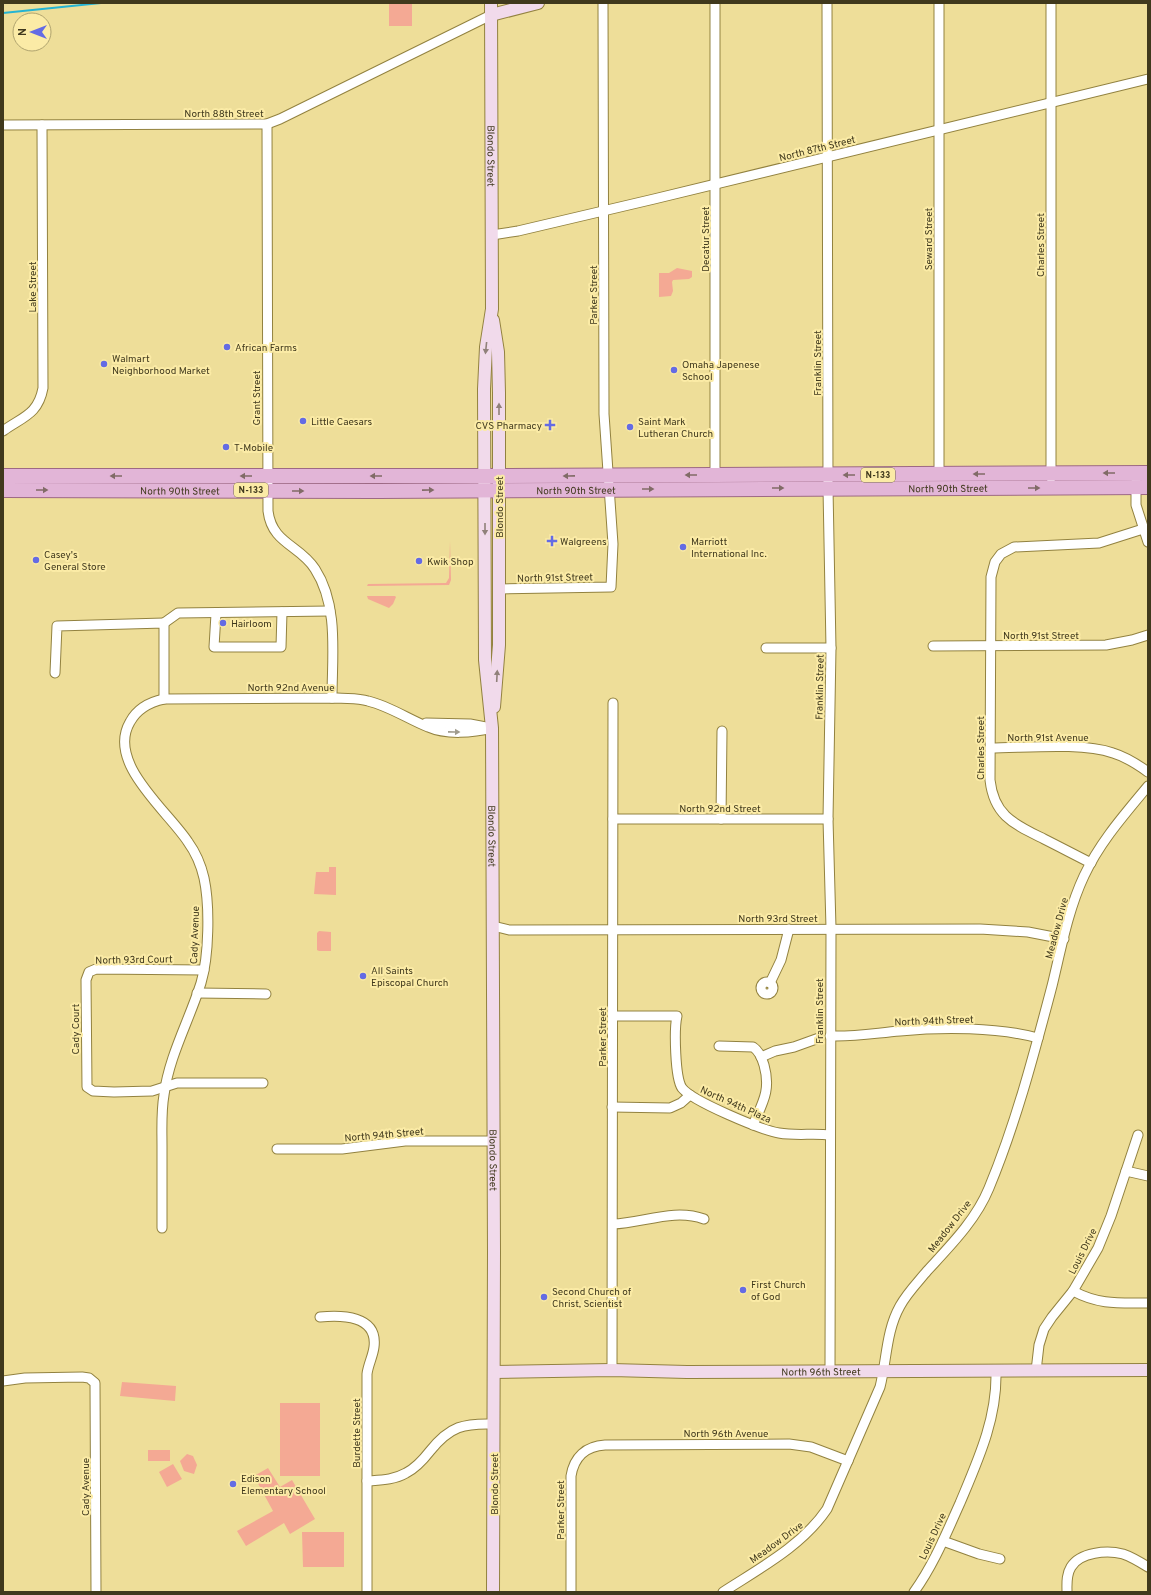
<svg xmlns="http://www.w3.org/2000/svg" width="1151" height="1595" font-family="Overpass,sans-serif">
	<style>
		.green { fill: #f4a994 }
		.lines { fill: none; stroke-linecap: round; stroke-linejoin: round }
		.stream { stroke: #24b4d3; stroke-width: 2 }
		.street-casing { stroke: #928240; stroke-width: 11 }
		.secondary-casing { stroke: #928240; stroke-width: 14 }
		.primary-casing { stroke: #9d6984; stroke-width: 16 }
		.street { stroke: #fff; stroke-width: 9 }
		.secondary { stroke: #f1daeb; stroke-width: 12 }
		.primary { stroke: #e2b5d7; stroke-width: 14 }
		.oneway { fill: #90817a }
		.oneway2 { fill: #816b67 }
		.oneway3 { fill: #a09c8e }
		.poi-dot { fill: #646be4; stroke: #fbeba6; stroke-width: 1.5 }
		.labels { text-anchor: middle; stroke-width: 4; stroke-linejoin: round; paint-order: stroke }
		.shield { fill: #fbeba6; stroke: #786e46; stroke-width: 1 }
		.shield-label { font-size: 9px; font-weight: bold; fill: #40391d }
		.street-label { font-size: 10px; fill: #40391d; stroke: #fbeba6 }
		.poi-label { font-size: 10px; fill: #40391d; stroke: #fbeba6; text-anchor: start }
	</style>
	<rect width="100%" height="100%" fill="#eede99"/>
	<g class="green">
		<rect x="389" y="3" width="23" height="23"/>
		<path d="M677 268 692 271V277L689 279 673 280 672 282 673 291 671 296 659 297V273H669Z"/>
		<path d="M450 541 451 580 449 585 367 586 368 584 446 583 449 578Z"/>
		<path d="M367 596H395L396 597 393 604 389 608 368 599Z"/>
		<path d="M329 867H336V895L314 894 316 872H329Z"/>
		<path d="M319 931 331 932V951H319L317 950V933Z"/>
		<path d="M122 1382 176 1386 175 1401 120 1396Z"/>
		<rect x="280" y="1403" width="40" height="73"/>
		<rect x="148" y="1450" width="22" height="11"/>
		<path d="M187 1454 193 1456 197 1465 194 1474 184 1471 180 1461Z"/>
		<path d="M173 1464 182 1479 167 1487 159 1472Z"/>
		<path d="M268 1468 280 1487 292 1480 315 1519 290 1534 284 1523 246 1546 237 1531 273 1511 254 1476Z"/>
		<path d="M302 1532H344V1567H303Z"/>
	</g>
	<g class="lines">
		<path class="stream" d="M3 13 101 3"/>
		<g class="street-casing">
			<g id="street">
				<path d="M827 3 828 488 831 648 828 819 831 928 830 1371"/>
				<path d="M1051 3V478"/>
				<path d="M267 124 268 511C272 544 300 545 315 569 339 606 332 656 332 698"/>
				<path d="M3 125 267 124 280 119 491 15"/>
				<path d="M492 235 518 231 654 199 1148 79"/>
				<path d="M3 431C22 417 38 415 43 388L42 125"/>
				<path d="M939 474V3"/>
				<path d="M715 475V3"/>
				<path d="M1136 482V505L1148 542"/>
				<path d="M499 589 611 587 613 544 604 414 603 3"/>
				<path d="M216 614 214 647H281L282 612"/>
				<path d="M164 623 178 613 330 611"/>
				<path d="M933 646 1106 645 1132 640 1148 635"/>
				<path d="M766 648H831"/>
				<path d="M55 673 57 626 164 623V699"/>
				<path d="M426 723 470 724 491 728"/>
				<path d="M990 748C1025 748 1081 742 1113 753 1126 757 1137 764 1148 772"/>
				<path d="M613 819H828"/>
				<path d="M721 819 722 731"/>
				<path d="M1091 863C1075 855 1060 847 1044 839 1014 824 994 816 990 780L991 577 995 562 1001 554 1014 547 1099 543 1143 529"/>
				<path d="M493 926 509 930 980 929 1028 932 1064 939"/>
				<path d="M204 970 96 969 89 972 86 980 87 1087 93 1091 114 1092 152 1091 177 1083H263"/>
				<circle cx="767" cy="988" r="6"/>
				<path d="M770 983 781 960 789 929"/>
				<path d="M197 993 266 994"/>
				<path d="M613 1016H677C674 1029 675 1078 682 1088 692 1101 761 1130 779 1133 796 1136 813 1133 830 1135"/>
				<path d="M830 1036C854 1037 876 1033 900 1031 943 1027 997 1027 1038 1038"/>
				<path d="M719 1046 753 1047C759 1051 762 1058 764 1065 771 1090 763 1102 753 1125"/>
				<path d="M761 1057 775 1051 794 1047 819 1038"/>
				<path d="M612 1107 670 1108 681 1103 690 1095"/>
				<path d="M277 1149H342L405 1141H493"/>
				<path d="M1126 1171 1148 1176"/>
				<path d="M613 1224C643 1223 674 1208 704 1219"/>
				<path d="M162 1228C162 1201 162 1174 162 1146 162 1129 161 1112 164 1095 169 1056 189 1021 201 983 209 956 210 906 204 878 201 865 196 853 188 842 168 811 106 763 130 722 137 709 150 702 164 699L337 698C348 699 358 698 368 701 389 706 408 719 428 727 446 735 473 733 492 728"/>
				<path d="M1073 1291C1099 1305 1119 1303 1148 1303"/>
				<path d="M320 1317C341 1315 378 1315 374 1347 373 1356 368 1365 367 1374V1592"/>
				<path d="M612 1370 613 703"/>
				<path d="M1036 1371 1039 1345 1044 1329 1052 1317 1073 1291 1098 1248 1111 1216 1138 1135"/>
				<path d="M3 1381 25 1378 82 1377 89 1378 95 1383 96 1592"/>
				<path d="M367 1481C380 1480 394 1480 406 1473 416 1468 423 1460 430 1451 450 1426 464 1423 494 1424"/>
				<path d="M943 1541 979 1554 1000 1559"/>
				<path d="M571 1592V1476C574 1457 586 1446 605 1445L789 1444 811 1447 848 1461"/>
				<path d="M723 1592C760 1568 802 1546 827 1509L880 1387C887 1359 886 1331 900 1306 907 1293 918 1282 927 1271 950 1246 976 1220 989 1188 1016 1123 1034 1054 1052 986 1061 949 1068 910 1084 876 1100 842 1124 815 1148 786"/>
				<path d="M914 1592C934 1564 946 1534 960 1503 978 1460 997 1419 996 1372"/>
				<path d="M1067 1592C1067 1584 1066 1575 1071 1567 1080 1552 1107 1550 1123 1554 1132 1557 1140 1562 1148 1567"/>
			</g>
		</g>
		<g class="secondary-casing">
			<g id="secondary">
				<path id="s1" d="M491 3 492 309 486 347 484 389 485 660 492 728 494 1251 493 1592"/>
				<path d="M491 15 538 3"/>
				<path d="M493 320 498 352 499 393V645L494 707"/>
				<path id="s2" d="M494 1372 612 1370 687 1372 1148 1370"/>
			</g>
		</g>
		<g class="primary-casing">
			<g id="primary">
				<path d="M3 476H499L1148 473"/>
				<path id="s3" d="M3 490 378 491 1148 487"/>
			</g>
		</g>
		<use href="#street" class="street"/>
		<use href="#secondary" class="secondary"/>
		<use href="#primary" class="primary"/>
	</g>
	<defs><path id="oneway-solid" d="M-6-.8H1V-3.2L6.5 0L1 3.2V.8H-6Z"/></defs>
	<g class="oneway">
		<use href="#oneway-solid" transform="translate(486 348) rotate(96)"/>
		<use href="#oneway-solid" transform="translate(499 409) rotate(-90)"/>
		<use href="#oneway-solid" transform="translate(485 529) rotate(90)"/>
		<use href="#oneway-solid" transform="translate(497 676) rotate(-87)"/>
	</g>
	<g class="oneway2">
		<use href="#oneway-solid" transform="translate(1109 473) rotate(180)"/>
		<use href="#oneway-solid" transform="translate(979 474) rotate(180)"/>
		<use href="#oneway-solid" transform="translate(691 475) rotate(180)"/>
		<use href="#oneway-solid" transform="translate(849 475) rotate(180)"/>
		<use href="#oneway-solid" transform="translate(116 476) rotate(-180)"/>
		<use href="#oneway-solid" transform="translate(246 476) rotate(-180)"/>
		<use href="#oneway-solid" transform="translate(376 476) rotate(-180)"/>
		<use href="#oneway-solid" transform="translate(569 476) rotate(179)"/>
		<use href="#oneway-solid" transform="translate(778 488)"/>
		<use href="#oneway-solid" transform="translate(1034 488)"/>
		<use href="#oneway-solid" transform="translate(648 489)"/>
		<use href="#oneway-solid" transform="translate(42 490)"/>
		<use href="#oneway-solid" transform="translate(428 490) rotate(-1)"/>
		<use href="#oneway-solid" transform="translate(298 491)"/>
	</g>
	<use class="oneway3" href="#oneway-solid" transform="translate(454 732) rotate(1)"/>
	<g class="poi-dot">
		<circle cx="227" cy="347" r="4"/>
		<circle cx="104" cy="364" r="4"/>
		<circle cx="674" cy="370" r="4"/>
		<circle cx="303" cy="421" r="4"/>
		<path d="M548 419h4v4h4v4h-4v4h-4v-4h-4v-4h4z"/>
		<circle cx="630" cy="427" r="4"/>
		<circle cx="226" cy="447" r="4"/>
		<path d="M550 535h4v4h4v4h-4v4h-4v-4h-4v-4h4z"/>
		<circle cx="683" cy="547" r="4"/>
		<circle cx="36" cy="560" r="4"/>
		<circle cx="419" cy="561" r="4"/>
		<circle cx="223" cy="623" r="4"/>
		<circle cx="363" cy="976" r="4"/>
		<circle cx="743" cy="1290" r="4"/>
		<circle cx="544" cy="1297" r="4"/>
		<circle cx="233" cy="1484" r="4"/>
	</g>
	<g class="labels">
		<g class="shield">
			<rect x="861" y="468" width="34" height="14" rx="3"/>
			<rect x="234" y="483" width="34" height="14" rx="3"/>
		</g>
		<g class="shield-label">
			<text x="878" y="478">N-133</text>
			<text x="251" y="493">N-133</text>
		</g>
		<g class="street-label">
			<text x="224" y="117">North 88th Street</text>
			<text transform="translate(817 148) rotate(-14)" y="4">North 87th Street</text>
			<text dy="4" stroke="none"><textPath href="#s1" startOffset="153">Blondo Street</textPath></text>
			<text transform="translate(705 239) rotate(-90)" y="4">Decatur Street</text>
			<text transform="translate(928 239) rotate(-90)" y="4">Seward Street</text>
			<text transform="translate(1040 245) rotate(-90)" y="4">Charles Street</text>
			<text transform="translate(32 287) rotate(-90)" y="4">Lake Street</text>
			<text transform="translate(593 295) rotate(-90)" y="4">Parker Street</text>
			<text transform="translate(817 363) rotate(-90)" y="4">Franklin Street</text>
			<text transform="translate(256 398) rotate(-90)" y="4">Grant Street</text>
			<text dy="4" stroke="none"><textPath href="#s3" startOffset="945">North 90th Street</textPath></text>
			<text dy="4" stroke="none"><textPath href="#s3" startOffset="177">North 90th Street</textPath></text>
			<text dy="4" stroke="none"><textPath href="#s3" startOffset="573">North 90th Street</textPath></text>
			<text transform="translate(499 507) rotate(-90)" y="4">Blondo Street</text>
			<text transform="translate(555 577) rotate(-1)" y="4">North 91st Street</text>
			<text x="1041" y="639">North 91st Street</text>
			<text x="291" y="691">North 92nd Avenue</text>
			<text transform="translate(819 687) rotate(-89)" y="4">Franklin Street</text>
			<text x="1048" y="741">North 91st Avenue</text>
			<text transform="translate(980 748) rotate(-90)" y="4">Charles Street</text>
			<text x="720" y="812">North 92nd Street</text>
			<text dy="4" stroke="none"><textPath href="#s1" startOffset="834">Blondo Street</textPath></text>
			<text x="778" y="922">North 93rd Street</text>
			<text transform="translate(1056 928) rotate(-75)" y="4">Meadow Drive</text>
			<text transform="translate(194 935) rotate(-88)" y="4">Cady Avenue</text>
			<text transform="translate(134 959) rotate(-1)" y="4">North 93rd Court</text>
			<text transform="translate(819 1011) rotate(-90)" y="4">Franklin Street</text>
			<text transform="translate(934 1020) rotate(-2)" y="4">North 94th Street</text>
			<text transform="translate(75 1029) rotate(-90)" y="4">Cady Court</text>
			<text transform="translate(602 1037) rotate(-90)" y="4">Parker Street</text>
			<text transform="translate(736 1104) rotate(24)" y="4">North 94th Plaza</text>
			<text transform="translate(384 1134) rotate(-5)" y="4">North 94th Street</text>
			<text dy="4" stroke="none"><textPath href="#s1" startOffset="1158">Blondo Street</textPath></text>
			<text transform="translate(949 1226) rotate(-52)" y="4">Meadow Drive</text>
			<text transform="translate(1082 1251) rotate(-63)" y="4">Louis Drive</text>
			<text dy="4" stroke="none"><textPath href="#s2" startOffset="327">North 96th Street</textPath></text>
			<text transform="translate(356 1433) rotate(-90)" y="4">Burdette Street</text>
			<text x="726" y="1437">North 96th Avenue</text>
			<text transform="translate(494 1484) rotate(-90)" y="4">Blondo Street</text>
			<text transform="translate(85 1487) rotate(-90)" y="4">Cady Avenue</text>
			<text transform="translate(560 1510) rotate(-90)" y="4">Parker Street</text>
			<text transform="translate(932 1536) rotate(-65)" y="4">Louis Drive</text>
			<text transform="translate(776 1542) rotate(-36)" y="4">Meadow Drive</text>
		</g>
		<g class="poi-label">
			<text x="235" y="351">African Farms</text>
			<text x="112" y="362">Walmart<tspan x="112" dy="12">Neighborhood Market</tspan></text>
			<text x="682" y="368">Omaha Japenese<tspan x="682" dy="12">School</tspan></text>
			<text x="311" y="425">Little Caesars</text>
			<text x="638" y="425">Saint Mark<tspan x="638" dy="12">Lutheran Church</tspan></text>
			<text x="542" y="429" text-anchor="end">CVS Pharmacy</text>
			<text x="234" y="451">T-Mobile</text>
			<text x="560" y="545">Walgreens</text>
			<text x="691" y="545">Marriott<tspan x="691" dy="12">International Inc.</tspan></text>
			<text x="44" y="558">Casey's<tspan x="44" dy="12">General Store</tspan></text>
			<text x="427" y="565">Kwik Shop</text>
			<text x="231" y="627">Hairloom</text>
			<text x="371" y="974">All Saints<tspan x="371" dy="12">Episcopal Church</tspan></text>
			<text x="751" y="1288">First Church<tspan x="751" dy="12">of God</tspan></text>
			<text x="552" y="1295">Second Church of<tspan x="552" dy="12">Christ, Scientist</tspan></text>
			<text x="241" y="1482">Edison<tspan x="241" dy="12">Elementary School</tspan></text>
		</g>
	</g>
	<rect width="1151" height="1595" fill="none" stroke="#40391d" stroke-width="8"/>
	<g transform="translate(32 32) rotate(270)"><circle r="19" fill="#fbeba6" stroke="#b0a46f"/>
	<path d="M0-3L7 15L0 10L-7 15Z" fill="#646be4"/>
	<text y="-6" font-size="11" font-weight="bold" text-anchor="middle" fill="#40391d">N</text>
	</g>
</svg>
